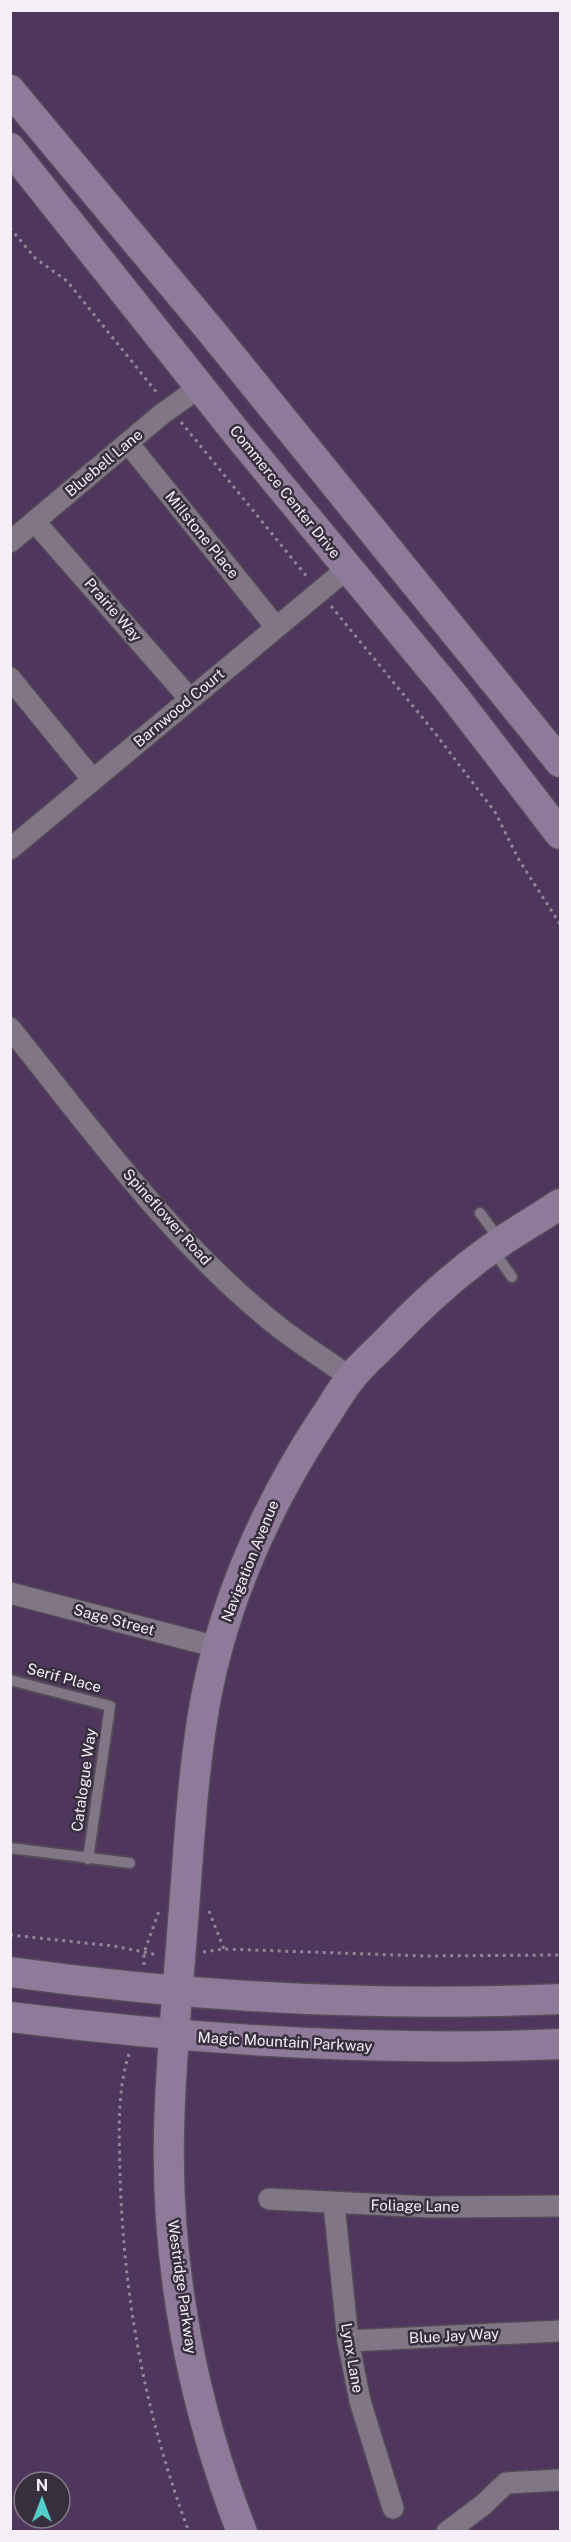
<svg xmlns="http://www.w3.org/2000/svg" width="571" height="2542" font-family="'Public Sans',sans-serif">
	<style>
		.green { fill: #4f365d; fill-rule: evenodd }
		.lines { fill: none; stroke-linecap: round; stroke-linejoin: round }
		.lane-casing { stroke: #534b57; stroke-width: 14 }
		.street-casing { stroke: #534b57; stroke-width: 24 }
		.secondary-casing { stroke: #534b57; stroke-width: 33 }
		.path { stroke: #8f8793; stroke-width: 3; stroke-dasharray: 3 4.5; stroke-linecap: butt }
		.lane { stroke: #807686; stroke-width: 10 }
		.street { stroke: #807686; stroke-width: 21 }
		.secondary { stroke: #8e7a99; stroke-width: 30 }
		.labels { text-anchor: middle; stroke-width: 5; stroke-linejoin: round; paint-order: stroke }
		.street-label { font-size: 15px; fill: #f4eef7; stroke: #382f3e }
	</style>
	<rect width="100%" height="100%" fill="#382f3e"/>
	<path class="green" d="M11 11H560V2531L11 2532ZM24 2482H60V2518H24Z"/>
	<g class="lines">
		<g class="lane-casing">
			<g id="lane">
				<path d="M480 1213 499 1239"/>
				<path d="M493 1250 512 1277"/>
				<path d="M10 1680 110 1706 88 1859"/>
				<path d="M10 1848 130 1863"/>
			</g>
		</g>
		<g class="street-casing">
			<g id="street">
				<path d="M128 443 276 627"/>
				<path d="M35 522 190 699"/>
				<path d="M10 542 162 414 200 387"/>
				<path d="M10 678 93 780"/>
				<path d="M10 849 348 568"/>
				<path d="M10 1028C94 1132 174 1245 280 1328 303 1346 328 1361 351 1378"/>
				<path d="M10 1593 217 1647"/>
				<path d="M269 2199 430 2207 560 2206"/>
				<path d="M334 2204 348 2341 360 2401 393 2508"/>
				<path d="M348 2341 560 2331"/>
				<path d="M447 2532 483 2505 506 2483 560 2480"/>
			</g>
		</g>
		<g class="secondary-casing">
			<g id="secondary">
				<path d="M10 90 211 331 560 762"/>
				<path d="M10 148 239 436 453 695 560 834"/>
				<path d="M10 1972C191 1997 378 2007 560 1999"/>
				<path d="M10 2017C194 2040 375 2052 560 2044"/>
				<path d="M242 2532C193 2407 166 2268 169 2134 170 2067 177 2001 182 1934 188 1863 191 1791 202 1721 218 1614 263 1511 322 1421 332 1407 340 1391 351 1378 361 1365 375 1353 387 1341 419 1307 454 1275 492 1248 514 1232 538 1219 560 1204"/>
			</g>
		</g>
		<g class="path">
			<path d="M10 228 35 258 67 281 158 394"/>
			<path d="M181 422 308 578"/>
			<path d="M331 606 435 733 495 812 519 860 560 924"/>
			<path d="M209 1911 224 1949"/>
			<path d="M10 1935 114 1946 158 1955"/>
			<path d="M203 1952 224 1949 425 1956 560 1955"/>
			<path d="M144 1965V1953L159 1911"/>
			<path d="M129 2054C117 2091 119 2132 120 2171 123 2295 145 2415 189 2532"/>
		</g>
		<use href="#lane" class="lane"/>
		<use href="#street" class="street"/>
		<use href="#secondary" class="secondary"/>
	</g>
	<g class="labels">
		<g class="street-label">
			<text transform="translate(104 463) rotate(-40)" y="5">Bluebell Lane</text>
			<text transform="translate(285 492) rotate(51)" y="5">Commerce Center Drive</text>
			<text transform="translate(202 535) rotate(51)" y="5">Millstone Place</text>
			<text transform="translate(113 610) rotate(49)" y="5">Prairie Way</text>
			<text transform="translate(179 708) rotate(-40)" y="5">Barnwood Court</text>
			<text transform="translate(167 1217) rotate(48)" y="5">Spineflower Road</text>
			<text transform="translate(250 1561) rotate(-68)" y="5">Navigation Avenue</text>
			<text transform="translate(114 1620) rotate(15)" y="5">Sage Street</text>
			<text transform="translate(64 1678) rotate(15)" y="5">Serif Place</text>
			<text transform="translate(84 1780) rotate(-82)" y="5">Catalogue Way</text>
			<text transform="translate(285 2042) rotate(3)" y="5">Magic Mountain Parkway</text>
			<text transform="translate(415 2206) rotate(1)" y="5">Foliage Lane</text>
			<text transform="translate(182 2287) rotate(82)" y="5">Westridge Parkway</text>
			<text transform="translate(454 2336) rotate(-3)" y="5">Blue Jay Way</text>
			<text transform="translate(352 2358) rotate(80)" y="5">Lynx Lane</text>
		</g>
	</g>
	<rect width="571" height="2542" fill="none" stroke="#f4eef7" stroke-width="24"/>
	<g transform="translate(42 2500)"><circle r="28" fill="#382f3e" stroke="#837b88" stroke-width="1.5"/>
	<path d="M0-4.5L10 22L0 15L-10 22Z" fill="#53cdca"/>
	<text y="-9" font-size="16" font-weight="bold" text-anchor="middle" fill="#f4eef7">N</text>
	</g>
</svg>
